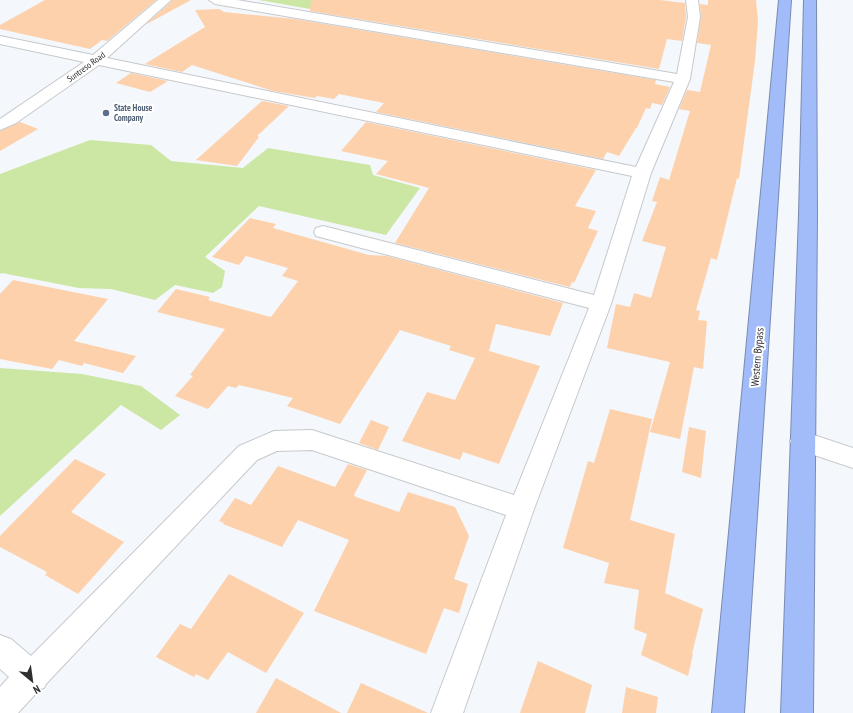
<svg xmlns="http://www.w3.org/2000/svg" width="853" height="713" font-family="'PT Sans Narrow',sans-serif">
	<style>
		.green { fill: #cce6a4 }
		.building { fill: #fdd1ab }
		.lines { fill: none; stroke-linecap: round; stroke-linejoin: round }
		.minor-casing { stroke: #c6c9cc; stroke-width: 2 }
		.highway-casing { stroke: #798bb3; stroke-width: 2 }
		.minor { fill: #fff; fill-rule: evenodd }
		.highway { fill: #a1bcf9; fill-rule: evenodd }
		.service-dot { fill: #5c6f8a; stroke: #fff; stroke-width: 1.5 }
		.labels { text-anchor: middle; stroke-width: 4; stroke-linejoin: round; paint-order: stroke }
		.far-street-label { font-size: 9px; fill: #2e2f30; stroke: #fff }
		.far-service-label { font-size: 9px; font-weight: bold; fill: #4e5e75; stroke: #fff; text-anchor: start }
		.street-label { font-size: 11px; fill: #2e2f30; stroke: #fff }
	</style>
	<rect width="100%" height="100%" fill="#f4f7fb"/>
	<g class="green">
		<path d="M259 0H320L310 9Z"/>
		<path d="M90 140 151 145 171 161 243 168 268 148 370 165 373 175 420 188 386 235 259 206 205 257 225 271 222 287 213 293 175 285 155 300 111 289 79 288 2 273 0 274V174Z"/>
		<path d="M0 368 82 374 141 386 180 415 161 430 121 405 0 516Z"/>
	</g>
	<g class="building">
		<path d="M45 0H156L107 41 102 40 90 49 0 29V25Z"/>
		<path d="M172 0H191L145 25 172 1Z"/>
		<path d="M311 0H660L685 3 686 17 682 41 667 39 659 69 310 11Z"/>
		<path d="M708 0H756L758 21 755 61 739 179 737 178 717 260 711 258 696 310 700 311 698 320 707 321 703 369 694 367 680 439 650 432 670 362 607 348 616 304 630 307 634 293 651 298 666 247 642 241 657 202 652 201 660 177 669 180 690 111 679 109 687 90 700 92 711 45 697 43 701 17 700 4 708 5Z"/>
		<path d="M219 9 224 12 295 19 656 80 655 84 670 87 662 105 652 103 650 109 646 108 637 128H636L619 156 607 152 603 159 376 112 384 103 339 94 334 99 317 96 315 98 273 91 192 65 182 72 145 64 205 27 195 10Z"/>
		<path d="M131 73 168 81 150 92 116 83Z"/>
		<path d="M262 101 289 106 257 136 259 137 237 166 196 160Z"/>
		<path d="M20 122 38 129 0 151V131Z"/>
		<path d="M366 122 596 170 575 206 596 211 588 228 598 231 574 283 572 282 570 287 395 243 429 188 376 174 388 161 341 151Z"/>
		<path d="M250 218 276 224 273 228 369 255 387 256 563 303 550 336 496 324 489 351 540 366 499 464 463 452 460 460 402 441 427 392 455 400 475 358 449 350 451 346 400 330 340 424 287 406 293 398 239 385 236 388 228 386 208 409 175 396 193 376 190 375 225 329 157 312 176 289 210 297 208 300 271 317 298 281 282 276 288 268 246 256 239 265 212 257Z"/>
		<path d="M13 280 108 299 74 341 136 356 123 373 84 363 82 366 59 360 52 369 0 359V294Z"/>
		<path d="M610 409 652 419 630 520 675 534 665 593 703 609 692 654H693L688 676 641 655 647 634 634 629 639 590 604 583 609 563 563 548 588 461 594 463Z"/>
		<path d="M371 420 389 427 378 450 359 443Z"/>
		<path d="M689 427 706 431 701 478 682 472Z"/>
		<path d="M75 459 106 474 71 512 124 542 78 594 45 575 47 572 0 547V536Z"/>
		<path d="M348 464 367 470 354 495 356 497 399 512 408 492 455 507 469 536 454 579 468 584 459 613 444 608 426 654 314 611 349 540 298 520 282 547 223 524 224 523 219 521 235 498 251 505 278 466 335 487Z"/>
		<path d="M229 574 304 613 266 673 228 652 208 680 196 674 194 677 156 657 180 624 191 629Z"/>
		<path d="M538 661 592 685 585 713H520Z"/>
		<path d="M276 678 341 713H256Z"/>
		<path d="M361 683 428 713H347Z"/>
		<path d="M626 687 658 697 656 713H622Z"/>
	</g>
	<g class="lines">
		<g class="minor-casing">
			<g id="minor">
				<path d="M158 0H171L107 58 636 167 674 82 215 4 209 0H237L677 74 688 17 686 0H698L700 17 690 79 651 173 611 304 534 509 463 713H431L506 515 312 450 277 451 257 460 46 684 44 688 40 689 18 713H0V687L9 677 0 669V635L11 639 31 656 239 446 274 431 312 430 514 495 589 308 316 236 314 232 316 228 323 226 594 295 632 176 99 65 16 123 0 130V119L84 62 0 44V36L93 55Z"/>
				<path d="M802 431 853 448V468L793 448 790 441 793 434Z"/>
			</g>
		</g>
		<g class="highway-casing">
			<g id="highway">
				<path d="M779 0H791L744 713H712Z"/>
				<path d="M804 0H816L817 215 813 713H781L799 215Z"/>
			</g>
		</g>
		<use href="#minor" class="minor"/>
		<use href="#highway" class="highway"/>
	</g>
	<circle class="service-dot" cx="106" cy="113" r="4"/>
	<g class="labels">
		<g class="far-street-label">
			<text transform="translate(86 67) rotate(-36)" y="3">Suntreso Road</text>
		</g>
		<g class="far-service-label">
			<text x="114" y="111">State House<tspan x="114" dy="10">Company</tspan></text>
		</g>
		<g class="street-label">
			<text transform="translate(757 357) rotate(-85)" y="4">Western Bypass</text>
		</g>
	</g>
	<g transform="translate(32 681) rotate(151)" stroke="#ffffff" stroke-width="3" paint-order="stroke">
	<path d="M0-3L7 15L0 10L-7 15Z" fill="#2e2f30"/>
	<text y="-6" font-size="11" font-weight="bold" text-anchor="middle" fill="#2e2f30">N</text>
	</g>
</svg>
